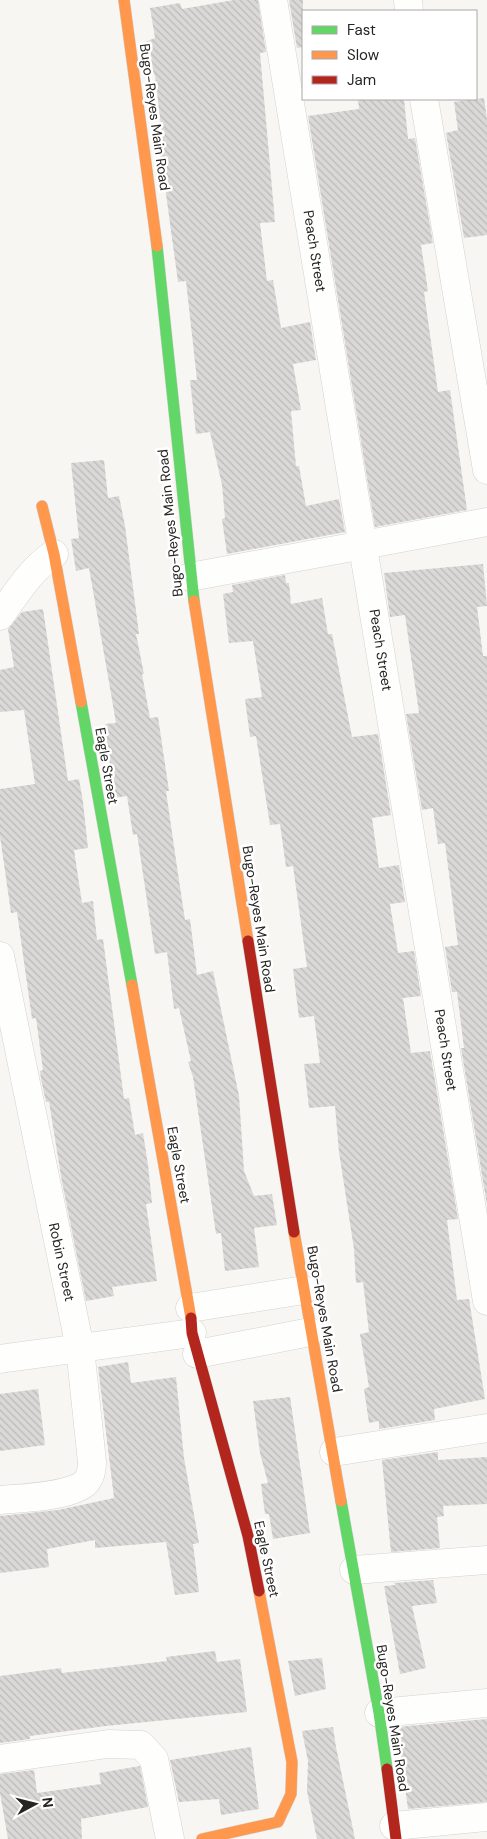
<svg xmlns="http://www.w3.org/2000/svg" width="487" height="1839" font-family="'DM Sans',sans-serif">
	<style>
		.building { fill: url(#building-back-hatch) }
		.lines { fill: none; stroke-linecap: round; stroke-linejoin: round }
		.street-casing { stroke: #d4d2d0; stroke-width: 29 }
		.fast-casing { stroke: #d4d2d0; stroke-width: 12 }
		.slow-casing { stroke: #d4d2d0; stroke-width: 12 }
		.jam-casing { stroke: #d4d2d0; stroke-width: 12 }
		.street { stroke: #fefefd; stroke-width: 28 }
		.fast { stroke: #63d668; stroke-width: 11 }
		.slow { stroke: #ff974d; stroke-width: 11 }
		.jam { stroke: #b3261e; stroke-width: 11 }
		.labels { text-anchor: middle; stroke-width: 5; stroke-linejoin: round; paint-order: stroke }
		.street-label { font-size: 14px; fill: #272523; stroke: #fff }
	</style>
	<defs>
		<pattern id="building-back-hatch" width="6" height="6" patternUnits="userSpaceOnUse" patternTransform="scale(1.25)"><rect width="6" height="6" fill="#dbd9d8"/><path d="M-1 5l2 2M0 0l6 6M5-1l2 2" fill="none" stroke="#bcbab9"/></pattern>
	</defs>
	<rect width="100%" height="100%" fill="#f8f6f3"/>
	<g class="building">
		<path d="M234 0H258L266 52 260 53 275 222 260 223 267 281 273 280 281 328 310 322 316 360 293 364 301 410 291 411 296 466H299L306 506 339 499 345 532 227 554 222 519 225 518 222 485 210 432 196 434 190 380H197L186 281 178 282 158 135 162 134 155 76 148 60 145 42 155 38 150 8 180 3 182 9Z"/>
		<path d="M289 0H303V47L297 48Z"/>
		<path d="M484 98 487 119V235L464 238 446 133 458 130 454 102Z"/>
		<path d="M358 99H404L408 139 415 138 433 243 421 245 428 291 424 292 438 392 450 390 467 510 375 527 308 116 359 109Z"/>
		<path d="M104 460 108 498 119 496 125 526 139 634H136L144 674H142L150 718 158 717 169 791H166L177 867 185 920 190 919 197 975 213 971 239 1096 244 1171 254 1196 272 1194 277 1225 254 1228 259 1267 225 1271 221 1233 216 1234 193 1077 188 1062 191 1061 179 1008 174 1009 167 952 155 954 137 834 133 835 127 796 114 798 105 724 116 723 110 688 89 568 76 571 71 539 79 538 71 463Z"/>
		<path d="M483 564 487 606 477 607 483 656H487V1205L461 1048H464L457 992H452L445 947 458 945 445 843 438 844 433 808 422 810 406 714 419 713 405 615 390 617 384 573Z"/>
		<path d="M285 575 286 583H289L291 604 322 598 328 634H332L352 737 378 734 391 815 372 818 379 868 399 865 405 902 390 904 398 953 414 951 421 996 403 998 411 1053 430 1051 458 1219 447 1220 457 1300 469 1299 485 1399 434 1409 435 1420 379 1429V1421L369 1423 364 1389 369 1387 360 1334 369 1332 363 1282 356 1283 354 1249 339 1152 335 1106 309 1108 304 1064 320 1063 314 1016 299 1018 293 969 307 967 293 866 286 867 280 824 270 825 256 736 250 737 245 699 262 697 253 641 229 643 223 594 233 592 232 585Z"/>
		<path d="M43 609 68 781 79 779 83 802 88 848 74 850 82 903 93 901 97 940 103 939 124 1099 129 1098 135 1135 143 1133 148 1165 152 1203 146 1204 157 1281 112 1287 114 1296 86 1301 62 1182 49 1102H46L41 1079 40 1071 43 1070 36 1018 32 1019 17 912 11 913 0 836V789L35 784 24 710 0 712V670L14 667 8 629 22 612Z"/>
		<path d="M128 1362 131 1383 176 1377 184 1458 199 1543 193 1544 199 1592 175 1595 166 1542 95 1548V1540L47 1549 49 1567 0 1573V1516L58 1510 114 1498 98 1367Z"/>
		<path d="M38 1389 45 1445 0 1451V1394Z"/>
		<path d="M290 1397 310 1533 273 1539 269 1514H265L261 1484 268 1483 260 1453 253 1401Z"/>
		<path d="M438 1452V1460L487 1457V1504L443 1506 444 1516 437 1517 440 1548 391 1552 382 1460Z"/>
		<path d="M433 1580 437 1603 412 1606 426 1668 400 1674 384 1586 395 1585 394 1583Z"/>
		<path d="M215 1651 217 1662 240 1659 247 1712 106 1726 30 1736V1739L0 1743V1676L61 1668 62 1673 167 1661 166 1657Z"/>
		<path d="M322 1658 326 1689 295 1696 288 1661Z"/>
		<path d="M487 1719V1802L408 1809 397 1727Z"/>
		<path d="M333 1727 336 1747 355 1839H317L307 1791 308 1761 302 1731Z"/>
		<path d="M251 1747 259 1809 221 1815 219 1799 179 1802 170 1760Z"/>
		<path d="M140 1766 148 1807 81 1819 82 1839H8L0 1793V1774L34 1770 37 1793 101 1784 99 1773Z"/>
	</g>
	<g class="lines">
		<g class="street-casing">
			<g id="street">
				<path d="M273 0 487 1301"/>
				<path d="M408 0 409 11"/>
				<path d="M424 99 487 470"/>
				<path d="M190 577 487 522"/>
				<path d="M0 616C17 593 30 570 54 554"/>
				<path d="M0 956 80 1348 92 1462C92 1470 91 1478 84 1484 67 1497 21 1498 0 1500"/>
				<path d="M190 1308 304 1290"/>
				<path d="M197 1354 310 1332"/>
				<path d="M0 1359 192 1333"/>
				<path d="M334 1452 487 1428"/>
				<path d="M354 1570 487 1560"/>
				<path d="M379 1713 487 1703"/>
				<path d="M0 1759 108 1744 141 1745 154 1759 170 1839"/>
				<path d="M394 1826 487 1817"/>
			</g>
		</g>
		<g class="fast-casing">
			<g id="fast">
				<path d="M157 246 194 601"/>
				<path d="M81 702 132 985"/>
				<path d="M341 1501 379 1713 387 1769"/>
			</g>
		</g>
		<g class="slow-casing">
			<g id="slow">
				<path d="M124 0 157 246"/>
				<path d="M42 506 54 554 81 702"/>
				<path d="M194 601 248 941"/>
				<path d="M132 985 191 1318"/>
				<path d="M294 1232 341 1501"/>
				<path d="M202 1839 278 1822 291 1794 292 1762 259 1591"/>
			</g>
		</g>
		<g class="jam-casing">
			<g id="jam">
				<path d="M248 941 294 1232"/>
				<path d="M191 1318 192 1333 248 1536 259 1591"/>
				<path d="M387 1769 396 1839"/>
			</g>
		</g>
		<use href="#street" class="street"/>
		<use href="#fast" class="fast"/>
		<use href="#slow" class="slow"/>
		<use href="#jam" class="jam"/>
	</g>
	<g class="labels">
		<g class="street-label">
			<text transform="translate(155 117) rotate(82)" y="5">Bugo-Reyes Main Road</text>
			<text transform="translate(315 251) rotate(81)" y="5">Peach Street</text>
			<text transform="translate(170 523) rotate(-96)" y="5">Bugo-Reyes Main Road</text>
			<text transform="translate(381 650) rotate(81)" y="5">Peach Street</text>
			<text transform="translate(107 766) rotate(80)" y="5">Eagle Street</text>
			<text transform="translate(259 919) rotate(81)" y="5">Bugo-Reyes Main Road</text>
			<text transform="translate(446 1050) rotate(81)" y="5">Peach Street</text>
			<text transform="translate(179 1165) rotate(80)" y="5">Eagle Street</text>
			<text transform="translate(62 1262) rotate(78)" y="5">Robin Street</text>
			<text transform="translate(325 1319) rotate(80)" y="5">Bugo-Reyes Main Road</text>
			<text transform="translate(267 1559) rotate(78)" y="5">Eagle Street</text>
			<text transform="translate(393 1718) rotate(81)" y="5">Bugo-Reyes Main Road</text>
		</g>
	</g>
	<rect x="302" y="10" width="175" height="90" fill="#ffffff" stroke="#a9a8a7"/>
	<rect x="312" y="26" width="25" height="8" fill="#63d668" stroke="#a9a8a7"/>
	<text x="347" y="35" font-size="15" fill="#272523">Fast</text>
	<rect x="312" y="51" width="25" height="8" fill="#ff974d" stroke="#a9a8a7"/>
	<text x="347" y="60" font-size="15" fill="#272523">Slow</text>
	<rect x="312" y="76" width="25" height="8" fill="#b3261e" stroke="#a9a8a7"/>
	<text x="347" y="85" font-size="15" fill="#272523">Jam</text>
	<g transform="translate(35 1804) rotate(83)" stroke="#ffffff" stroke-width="4" paint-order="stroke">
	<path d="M0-4L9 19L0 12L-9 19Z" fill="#272523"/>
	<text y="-8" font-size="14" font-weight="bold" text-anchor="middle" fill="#272523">N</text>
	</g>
</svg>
